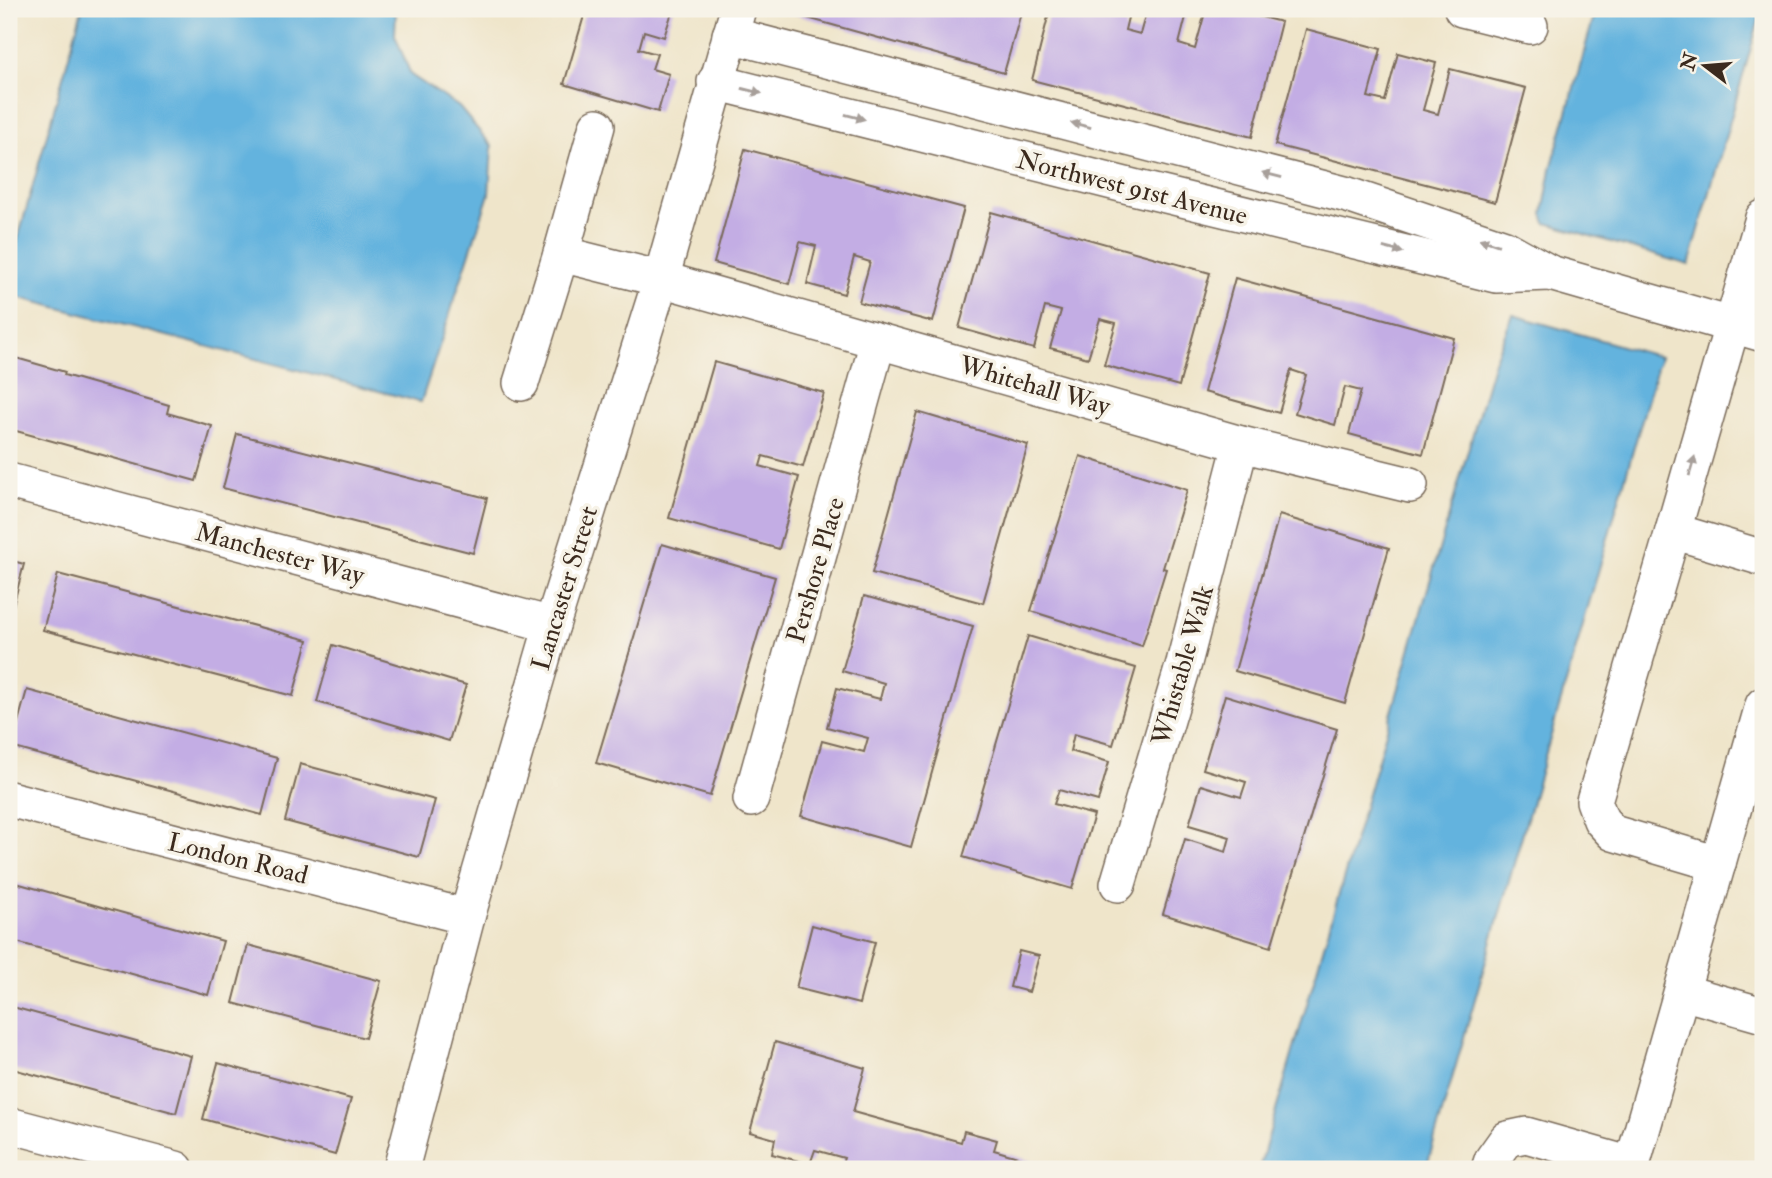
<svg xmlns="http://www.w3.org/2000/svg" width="1772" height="1178" font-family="'IM FELL Double Pica',serif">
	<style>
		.water { fill: #63b3de; stroke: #4f6e7e; stroke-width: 2 }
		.building { fill: #c3ade4 }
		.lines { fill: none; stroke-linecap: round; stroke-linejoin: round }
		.minor-casing { stroke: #7a6b5a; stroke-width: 38 }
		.minor { stroke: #fff; stroke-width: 35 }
		.oneway { fill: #a79f9a }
		.labels { text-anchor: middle; stroke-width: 7; stroke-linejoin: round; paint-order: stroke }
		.street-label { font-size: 26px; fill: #3b2a1e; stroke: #f7f3e8 }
	</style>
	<rect width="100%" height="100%" fill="#f7f3e8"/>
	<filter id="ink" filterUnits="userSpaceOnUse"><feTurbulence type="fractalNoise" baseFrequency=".0143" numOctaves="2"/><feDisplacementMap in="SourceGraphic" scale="14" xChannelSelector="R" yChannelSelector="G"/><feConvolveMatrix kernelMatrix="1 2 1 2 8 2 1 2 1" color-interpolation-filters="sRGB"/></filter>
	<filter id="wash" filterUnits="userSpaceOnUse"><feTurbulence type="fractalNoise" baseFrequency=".00686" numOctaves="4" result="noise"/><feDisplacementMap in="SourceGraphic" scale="28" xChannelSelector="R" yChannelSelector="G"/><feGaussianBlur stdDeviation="1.57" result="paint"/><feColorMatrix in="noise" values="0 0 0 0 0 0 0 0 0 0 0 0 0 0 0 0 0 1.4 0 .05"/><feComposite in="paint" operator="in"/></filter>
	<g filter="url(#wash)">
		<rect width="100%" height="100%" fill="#efe5ca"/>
		<g class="water">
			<path d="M82 9H396L395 35 411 75 459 107 492 146 489 194 421 402 9 295V271Z"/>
			<path d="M1596 9H1762L1689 265 1546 223 1543 214 1551 169Z"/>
			<path d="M1513 315 1660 357 1426 1169H1259L1494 361Z"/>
		</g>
		<g id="blocks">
			<g class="building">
				<path d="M586 9H673L664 37 644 31 639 49 657 54 652 69 669 74 658 112 564 84Z"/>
				<path d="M787 9H1022L1004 73 786 12Z"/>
				<path d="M1050 9H1130L1125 30 1140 34 1147 9H1188L1179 44 1195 49 1206 9H1230L1281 22 1252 137 1032 80Z"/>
				<path d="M1306 29 1381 49 1368 97 1385 101 1398 53 1436 63 1423 110 1438 114 1450 69 1526 88 1495 202 1275 145Z"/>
				<path d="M745 149 964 208 933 322 859 302 870 262 854 257 844 294 807 284 816 246 800 242 789 284 714 263Z"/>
				<path d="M991 212 1210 273 1179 386 1104 365 1116 323 1100 319 1088 358 1050 348 1061 311 1045 307 1034 349 959 328Z"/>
				<path d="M1235 278 1454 338 1423 454 1349 434 1361 391 1345 387 1335 425 1295 413 1306 375 1291 370 1279 413 1204 392Z"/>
				<path d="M9 356 65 372 64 375 169 405 167 413 212 426 196 481 9 429Z"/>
				<path d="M714 362 824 393 803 467 763 456 760 466 799 477 779 549 669 518Z"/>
				<path d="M917 412 1028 445 983 603 872 573Z"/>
				<path d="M237 434 487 498 473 553 223 488Z"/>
				<path d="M1080 456 1187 490 1163 568 1166 569 1142 646 1031 611Z"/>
				<path d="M1279 515 1389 548 1345 703 1235 671Z"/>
				<path d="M662 544 775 577 710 796 596 763Z"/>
				<path d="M9 560 24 564 10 618H9Z"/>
				<path d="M58 574 308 640 293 696 43 630Z"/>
				<path d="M864 596 973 626 911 847 801 816 822 741 864 752 868 738 827 727 837 688 880 699 884 683 842 671Z"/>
				<path d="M1028 636 1136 668 1113 745 1074 734 1070 751 1109 762 1098 801 1059 790 1054 804 1094 815 1072 889 963 857Z"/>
				<path d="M333 645 466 685 449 741 317 702Z"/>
				<path d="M27 690 277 758 262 815 11 747Z"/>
				<path d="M1225 695 1337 729 1271 947 1163 914 1185 839 1226 852 1230 837 1189 825 1201 785 1241 797 1246 782 1203 769Z"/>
				<path d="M300 764 435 800 419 857 285 821Z"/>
				<path d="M9 881 223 941 208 995 9 940Z"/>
				<path d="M812 925 875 942 859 1004 796 988Z"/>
				<path d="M248 945 381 981 365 1038 233 1003Z"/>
				<path d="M1019 951 1039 956 1029 992 1010 987Z"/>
				<path d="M9 1006 191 1056 176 1113 9 1068Z"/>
				<path d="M775 1042 865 1068 853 1112 961 1142 964 1131 997 1140 994 1150 1059 1169H840L844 1158 815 1150 810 1164 772 1154 775 1139 750 1132Z"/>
				<path d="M218 1063 351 1099 335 1155 203 1119Z"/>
			</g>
		</g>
	</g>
	<g filter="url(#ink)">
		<use href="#blocks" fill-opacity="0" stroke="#7a6b5a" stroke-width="2"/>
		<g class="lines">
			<g class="minor-casing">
				<g id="minor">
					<path d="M1462 9 1530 26"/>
					<path d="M730 35 1348 195 1505 248 1550 273 1763 334"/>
					<path d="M715 82 1137 188 1496 275 1550 273"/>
					<path d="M561 254 597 126"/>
					<path d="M521 383 561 254 661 279 1241 444 1410 485"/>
					<path d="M9 481 552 625"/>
					<path d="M1673 531 1763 218"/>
					<path d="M9 799 467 917"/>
					<path d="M751 799 878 341"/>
					<path d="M1718 864 1613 833 1601 820 1594 801 1673 531 1763 558"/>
					<path d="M1118 884 1184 663 1241 444"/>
					<path d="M1682 992 1763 1015"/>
					<path d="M9 1125 176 1169"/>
					<path d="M401 1169 467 917 552 625 661 279 738 9"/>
					<path d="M1489 1169 1492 1160 1507 1139 1526 1135 1632 1165"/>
					<path d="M1631 1169 1763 705"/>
				</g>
			</g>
			<use href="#minor" class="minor"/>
		</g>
		<defs><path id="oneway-solid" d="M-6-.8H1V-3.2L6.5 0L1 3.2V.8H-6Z" transform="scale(1.75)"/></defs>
		<g class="oneway">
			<use href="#oneway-solid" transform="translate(752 91) rotate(14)"/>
			<use href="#oneway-solid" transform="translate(855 117) rotate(14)"/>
			<use href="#oneway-solid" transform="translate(1081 125) rotate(-166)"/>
			<use href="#oneway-solid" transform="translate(1272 175) rotate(-165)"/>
			<use href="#oneway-solid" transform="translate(1489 242) rotate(-161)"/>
			<use href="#oneway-solid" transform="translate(1393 250) rotate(14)"/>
			<use href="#oneway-solid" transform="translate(1692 466) rotate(-74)"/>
		</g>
	</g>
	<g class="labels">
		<g class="street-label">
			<text transform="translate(1132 187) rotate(14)" y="9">Northwest 91st Avenue</text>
			<text transform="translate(1035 385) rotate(16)" y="9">Whitehall Way</text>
			<text transform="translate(280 553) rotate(15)" y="9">Manchester Way</text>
			<text transform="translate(815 570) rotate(-74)" y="9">Pershore Place</text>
			<text transform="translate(564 588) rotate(-73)" y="9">Lancaster Street</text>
			<text transform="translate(1182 665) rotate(-74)" y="9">Whistable Walk</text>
			<text transform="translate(238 858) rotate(14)" y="9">London Road</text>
		</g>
	</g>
	<rect width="1772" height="1178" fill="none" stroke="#f7f3e8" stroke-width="35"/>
	<g transform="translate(1705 66) rotate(286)" stroke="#f7f3e8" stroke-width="5" paint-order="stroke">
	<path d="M0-5L12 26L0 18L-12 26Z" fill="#3b2a1e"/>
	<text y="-10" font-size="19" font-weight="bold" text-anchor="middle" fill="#3b2a1e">N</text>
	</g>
</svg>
